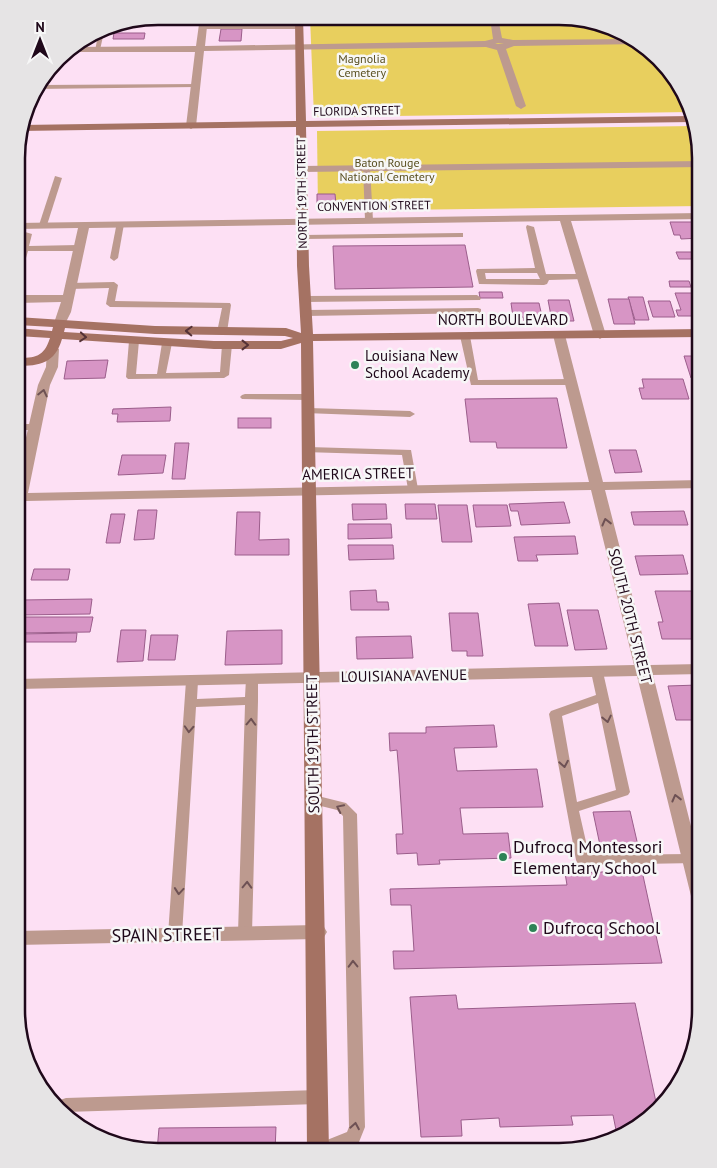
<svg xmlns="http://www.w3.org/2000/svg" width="717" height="1168" font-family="'PT Sans',sans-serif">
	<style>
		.green { fill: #e8cf5e }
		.building { fill: #d795c5; stroke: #9b5d8b }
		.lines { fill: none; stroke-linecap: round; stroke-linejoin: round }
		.lane { fill: #bd9a8f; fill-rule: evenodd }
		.street { fill: #bd9a8f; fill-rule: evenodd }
		.secondary { fill: #a57263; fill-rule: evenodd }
		.oneway { stroke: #553237 }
		.oneway2 { stroke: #6e5154 }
		.poi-dot { fill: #2d8357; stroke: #f7f7f7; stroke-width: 2 }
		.labels { text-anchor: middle; stroke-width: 5; stroke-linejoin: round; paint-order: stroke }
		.far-park-label { font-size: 12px; fill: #594f20; stroke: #f7f7f7 }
		.far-street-label { font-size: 12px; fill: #1f081a; stroke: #f7f7f7 }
		.street-label { font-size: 15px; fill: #1f081a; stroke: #f7f7f7 }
		.poi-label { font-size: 15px; fill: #1f081a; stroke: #f7f7f7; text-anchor: start }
		.near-poi-label { font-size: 18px; fill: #1f081a; stroke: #f7f7f7; text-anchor: start }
		.near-street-label { font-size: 18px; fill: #1f081a; stroke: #f7f7f7 }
		.rim { fill: none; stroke: #1f081a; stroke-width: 2.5 }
	</style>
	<rect width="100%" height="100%" fill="#fde0f4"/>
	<g class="green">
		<path d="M310 17 586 19 645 46 690 104 692 112 314 117Z"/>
		<path d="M694 126 701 158V206L318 211 317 131Z"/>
	</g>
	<g class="building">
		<path d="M220 17H276L279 24 219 25Z"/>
		<path d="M221 29H242L241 41H219Z"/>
		<path d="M114 33H145L144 39H113Z"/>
		<path d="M317 194H335L336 204 332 205H340V209L320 210V205L323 204H317Z"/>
		<path d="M670 222H701V238L681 239 680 235H674Z"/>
		<path d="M465 245 473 287 335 289 333 246Z"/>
		<path d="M676 252H700L701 259H679Z"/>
		<path d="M669 281H689L691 287H670Z"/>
		<path d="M479 292H502L503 298H480Z"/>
		<path d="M675 293H696L701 306V316H678L676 310H681Z"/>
		<path d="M628 297H643L649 320H635Z"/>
		<path d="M608 299H629L635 324H614Z"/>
		<path d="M548 300H569L574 321H552Z"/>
		<path d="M648 301H670L675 317H653Z"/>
		<path d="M511 303H539L543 321H524L523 317H513Z"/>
		<path d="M684 356H701V378H691Z"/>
		<path d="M108 360 105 378 64 379 67 361Z"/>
		<path d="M642 379H683L689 399H642L639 388H644Z"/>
		<path d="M557 398 567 448H497L496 442H470L465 399Z"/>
		<path d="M171 407 170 421 117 422 118 414H112L113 409Z"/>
		<rect x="238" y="418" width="33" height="10"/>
		<path d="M175 443H189L185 479H172Z"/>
		<path d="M609 450H636L642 472 615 473Z"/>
		<path d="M122 455H166L163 473 118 475Z"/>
		<path d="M564 502 570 523 521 525 518 511H511L509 504Z"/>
		<path d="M352 504H386L387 519 353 520Z"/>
		<path d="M405 504H435L437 519H406Z"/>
		<path d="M438 505H467L472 542H442Z"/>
		<path d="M473 505H507L511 526 476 527Z"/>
		<path d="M138 510H157L154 539 134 540Z"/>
		<path d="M684 511 688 525H634L631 512Z"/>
		<path d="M237 512H260L259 540 289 539V555H235Z"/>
		<path d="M111 514H125L120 543H106Z"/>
		<path d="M348 524H391L392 538 348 539Z"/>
		<path d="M575 536 578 554 536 555 538 561H518L514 537Z"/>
		<path d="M348 545H393L394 559 349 560Z"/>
		<path d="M683 555 688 574 640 575 635 556Z"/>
		<path d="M34 569H70L68 580H31Z"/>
		<path d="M376 590 377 602H388L389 610H351L350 591Z"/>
		<path d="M655 591H701V639H662L658 622H663Z"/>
		<path d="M92 599 90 614 18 615 21 600Z"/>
		<path d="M559 603 568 646H535L528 604Z"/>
		<path d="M567 610H598L607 649 575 650Z"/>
		<path d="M449 613H478L483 656H467V651H452Z"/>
		<path d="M20 617H93L90 632 17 633Z"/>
		<path d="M121 630H146L143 661 117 662Z"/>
		<path d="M282 630V664L225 665 227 631Z"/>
		<path d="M77 633 76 642H17L18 634Z"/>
		<path d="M151 635H178L175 660H148Z"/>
		<path d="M411 636 413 658 357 659 356 637Z"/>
		<path d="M698 685 701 696V720H676L668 686Z"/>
		<path d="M494 725 497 747 454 748 457 771 537 769 543 807 460 808 463 834 508 833 511 858 439 860 440 864 418 865 417 853 397 854 396 834H403L399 774 397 750 390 751 389 733H426V727Z"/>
		<path d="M630 811 639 850H601L593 812Z"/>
		<path d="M642 871 662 963 394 969 393 951H414L411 905H391L390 889 567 885 565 873Z"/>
		<path d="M456 995 458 1009 635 1003 657 1107 627 1130H616L613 1115 571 1116 573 1125 500 1127 499 1118 461 1120 462 1136 421 1137 410 997Z"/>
		<path d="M276 1127 275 1151H157L159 1128Z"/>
	</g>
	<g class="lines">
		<g class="lane">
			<path d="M139 20H204L207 22 204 24 125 23Z"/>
			<path d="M203 26 300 25 303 27 300 29H201L200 28Z"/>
			<path d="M105 27 100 50 95 51 99 30Z"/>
			<path d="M198 84V86L196 87 36 89 39 85Z"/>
			<path d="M363 166 370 168 373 220 369 222 365 220Z"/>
			<path d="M55 176 62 178 47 225 40 227 39 225Z"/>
			<path d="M117 222 124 224 118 258 114 261 110 258Z"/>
			<path d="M527 225 534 227 546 274H581L584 275V279L549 280 547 284 544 285 479 284 476 271 477 269 535 268 526 227ZM485 273H537L540 279H486Z"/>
			<path d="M25 232 32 234 29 246 78 245 82 248 78 251H28L24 265H18L20 251 17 252V246H21Z"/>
			<path d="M460 233H463V237L303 239 299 237 303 235Z"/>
			<path d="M114 282 118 285 115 301 230 303 231 305 227 332 222 335 217 332 222 308 110 307 106 304 109 288 69 289 65 286 69 283Z"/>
			<path d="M477 295 481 298 480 300 305 302 301 299 305 296Z"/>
			<path d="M478 308 481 309V313L306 316 302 313 306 310Z"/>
			<path d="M465 333 470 336 478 380 570 379 575 382 570 385H471L460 336Z"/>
			<path d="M134 338 139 341 136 374H157L162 343 167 340 172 343 166 373 220 372 222 345 227 342 232 345 229 375 224 378 128 379 126 377 129 341Z"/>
			<path d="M245 394H308L313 397 308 400 242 399 240 397 242 395Z"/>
			<path d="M308 408 410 411 415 414 410 417 305 413 303 411 305 409Z"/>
			<path d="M17 424H35L40 427 35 430H17Z"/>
			<path d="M308 447 411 450 418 489 413 492 408 489 402 455 304 452 303 450Z"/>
			<path d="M597 668 603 672 630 792 628 795 579 811 589 855 691 854 696 855 698 859 696 863 583 865 578 864 576 860 549 714 551 711 596 695 591 672ZM598 703 616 790 577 802 562 716Z"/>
			<path d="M252 675 258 679V701L252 933 250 937 245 938 240 937 238 933 245 705 196 707 182 935 180 939 175 940 170 939 168 935 186 681 192 677 198 681 197 699 245 697 246 679Z"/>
			<path d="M314 795 346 803 357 814 365 1127 359 1142 336 1151H310L312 1146 347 1132 349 1127 343 816 337 810 309 803 307 800 309 797Z"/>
			<path d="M318 1090 324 1092 326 1097 324 1102 318 1104 66 1112 58 1105 60 1100 66 1098Z"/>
		</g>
		<g class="street">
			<path d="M200 17H208L205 46 485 41 493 39 490 18H498L502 38 513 40 631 39 641 44 514 46 506 49 526 106 521 109 516 106 497 50 486 47 204 51 196 126 191 129 186 126 195 52H64L72 47 196 46ZM498 43 504 44H495Z"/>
			<path d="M701 161V167L301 172 296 169 301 166Z"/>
			<path d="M701 213V219L571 221 606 335 600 339 594 335 560 221 89 228 71 312 64 326H56L54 323 61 302 17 303V295H63L78 228 17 229V223Z"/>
			<path d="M559 331 565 335 603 482 701 480V488L605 490 650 665 701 664V674L653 675 700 862V903L693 901 691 896 637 676 17 689V679L634 665 591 490 26 501 22 512 17 513V477L38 385 46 367 47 349 53 345 59 349 58 367 50 385 28 493 589 482 553 335Z"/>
			<path d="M317 925 324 927 327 932 324 937 317 939 16 945V931Z"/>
		</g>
		<path class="secondary" d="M295 17H303L306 121 692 116 693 122 306 127 309 266 313 334 701 329V337L313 341 329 1151H307L301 343 281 349H214L62 339C55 363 40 366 17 366V358C35 358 44 357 50 338L17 336V328L52 331 53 327 17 325V317L155 326 286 328 301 333 297 266 296 127 20 131 22 125 296 121ZM65 328 155 334 285 336 293 338 281 341H214L64 332Z"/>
	</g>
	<defs><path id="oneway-chevron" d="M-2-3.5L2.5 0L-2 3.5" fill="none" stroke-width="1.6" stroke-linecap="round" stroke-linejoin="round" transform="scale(1.25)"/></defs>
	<g class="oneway">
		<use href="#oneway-chevron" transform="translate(189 331) rotate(-178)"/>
		<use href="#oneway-chevron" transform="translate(83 337) rotate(5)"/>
		<use href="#oneway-chevron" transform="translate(245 345)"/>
	</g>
	<g class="oneway2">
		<use href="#oneway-chevron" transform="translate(43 393) rotate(-77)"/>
		<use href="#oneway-chevron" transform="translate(606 522) rotate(-104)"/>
		<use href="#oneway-chevron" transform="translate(607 719) rotate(78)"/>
		<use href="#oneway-chevron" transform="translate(251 722) rotate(-88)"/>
		<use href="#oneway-chevron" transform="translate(189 729) rotate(93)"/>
		<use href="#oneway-chevron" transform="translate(564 764) rotate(80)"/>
		<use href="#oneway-chevron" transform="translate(676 798) rotate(-104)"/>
		<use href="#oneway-chevron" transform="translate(340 808) rotate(-154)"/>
		<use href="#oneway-chevron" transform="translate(247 885) rotate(-88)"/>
		<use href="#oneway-chevron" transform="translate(179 891) rotate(95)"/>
		<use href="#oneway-chevron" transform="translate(353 964) rotate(-91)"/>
		<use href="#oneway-chevron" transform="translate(355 1126) rotate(-80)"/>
	</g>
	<g class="poi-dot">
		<circle cx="355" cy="365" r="5"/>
		<circle cx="503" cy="857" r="5"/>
		<circle cx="533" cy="928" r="5"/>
	</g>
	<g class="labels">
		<g class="far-park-label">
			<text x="362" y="63">Magnolia<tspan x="362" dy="14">Cemetery</tspan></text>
			<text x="387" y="167">Baton Rouge<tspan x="387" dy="14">National Cemetery</tspan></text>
		</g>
		<g class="far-street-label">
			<text transform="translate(357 111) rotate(-1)" y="4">FLORIDA STREET</text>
			<text transform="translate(302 193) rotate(-91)" y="4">NORTH 19TH STREET</text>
			<text transform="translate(374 206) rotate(-1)" y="4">CONVENTION STREET</text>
		</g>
		<g class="street-label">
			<text x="503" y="325">NORTH BOULEVARD</text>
			<text transform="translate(358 474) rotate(-1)" y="5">AMERICA STREET</text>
			<text transform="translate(630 616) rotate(76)" y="5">SOUTH 20TH STREET</text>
			<text transform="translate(404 676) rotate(-1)" y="5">LOUISIANA AVENUE</text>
			<text transform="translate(313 744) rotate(-91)" y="5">SOUTH 19TH STREET</text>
		</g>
		<g class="poi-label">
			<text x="365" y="361">Louisiana New<tspan x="365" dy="17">School Academy</tspan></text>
		</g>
		<g class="near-poi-label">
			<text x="513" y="853">Dufrocq Montessori<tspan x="513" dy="21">Elementary School</tspan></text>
			<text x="543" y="934">Dufrocq School</text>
		</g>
		<g class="near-street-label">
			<text transform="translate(167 935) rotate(-1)" y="6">SPAIN STREET</text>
		</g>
	</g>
	<path d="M0 0H717V1168H0ZM158 25H559A133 133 0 0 1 692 158V1010A133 133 0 0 1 559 1143H158A133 133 0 0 1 25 1010V158A133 133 0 0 1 158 25Z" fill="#e6e4e5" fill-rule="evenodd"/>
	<path class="rim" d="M158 25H559A133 133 0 0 1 692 158V1010A133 133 0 0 1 559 1143H158A133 133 0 0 1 25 1010V158A133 133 0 0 1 158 25Z"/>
	<g transform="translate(40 40)" stroke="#f7f7f7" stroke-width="4" paint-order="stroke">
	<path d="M0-4L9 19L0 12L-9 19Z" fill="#1f081a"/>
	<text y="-8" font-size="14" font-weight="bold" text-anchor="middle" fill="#1f081a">N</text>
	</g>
</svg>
